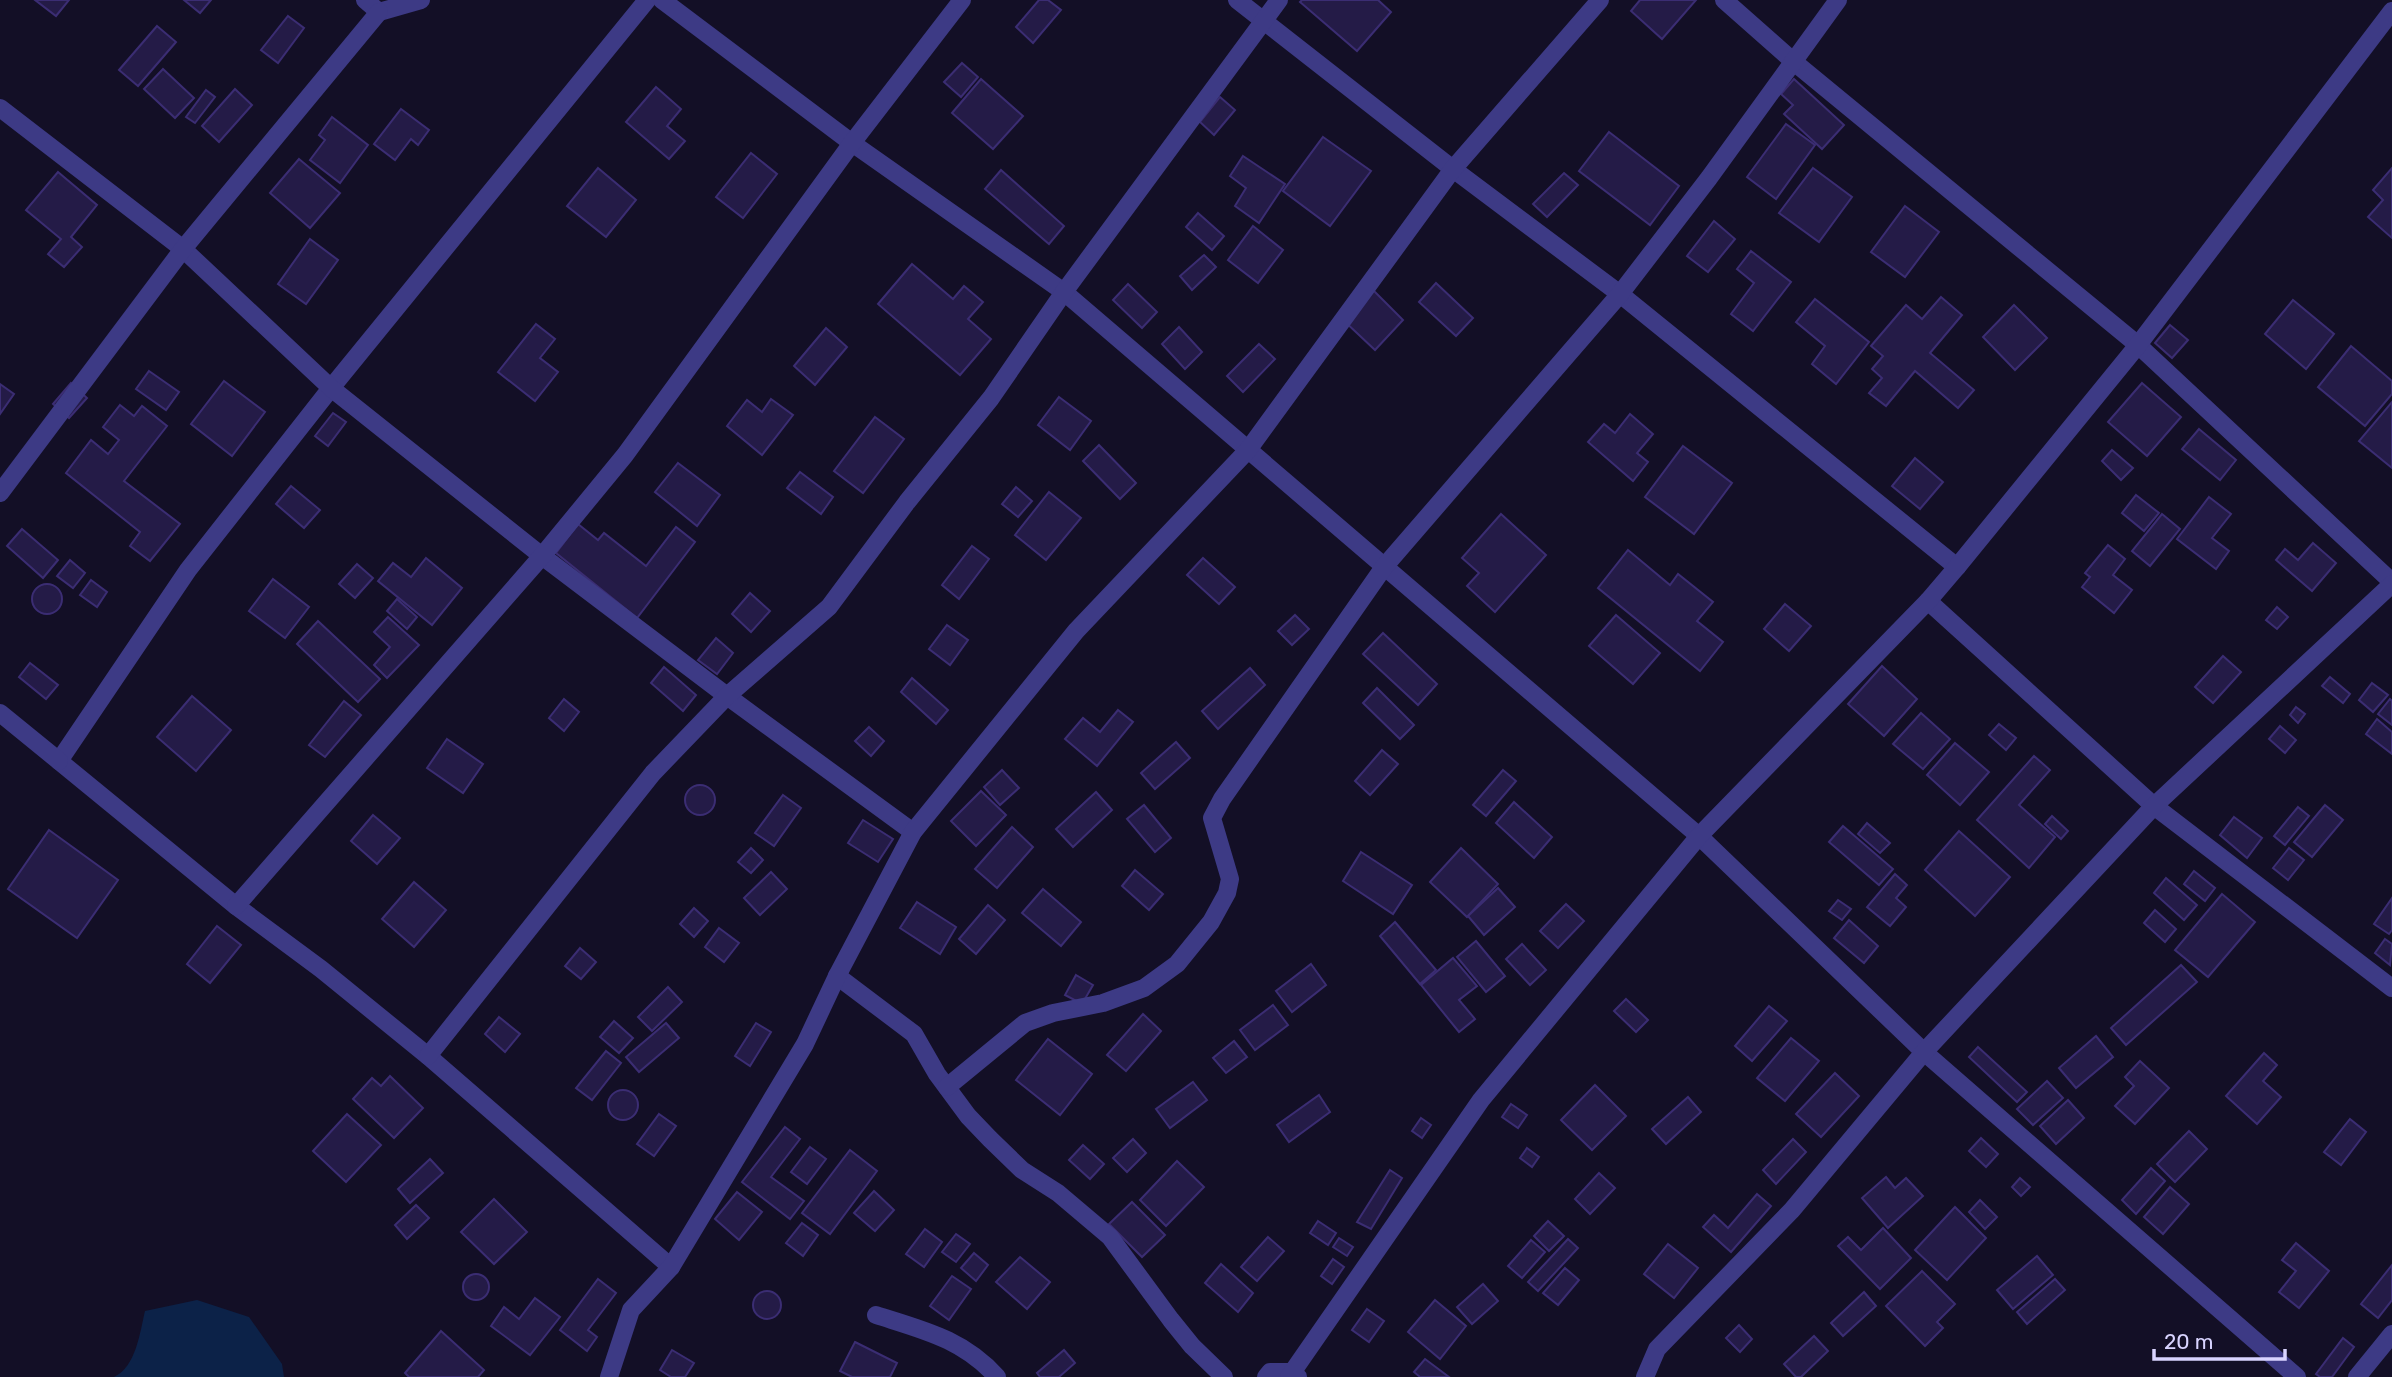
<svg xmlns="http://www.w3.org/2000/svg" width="2392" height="1377" font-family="Rubik,sans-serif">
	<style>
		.water { fill: #0c2248 }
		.building { fill: #241b47; stroke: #3b2d73; stroke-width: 2 }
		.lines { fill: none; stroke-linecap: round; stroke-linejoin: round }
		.street { stroke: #3d3a85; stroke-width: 18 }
	</style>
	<rect width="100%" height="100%" fill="#130f26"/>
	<path class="water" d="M197 1300 249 1317 282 1364 284 1377H114C136 1367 140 1332 145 1311Z"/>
	<g class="building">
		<path d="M35 0H69L56 16Z"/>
		<path d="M184 0H211L200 13Z"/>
		<path d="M1039 0H1048L1061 10 1033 43 1016 27Z"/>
		<path d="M1302 0H1378L1391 12 1357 51 1300 2Z"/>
		<path d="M1640 0H1696L1662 39 1631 11Z"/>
		<path d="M288 16 304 28 278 63 261 50Z"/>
		<path d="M157 26 176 42 138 86 119 70Z"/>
		<path d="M962 63 978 77 961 97 944 82Z"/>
		<path d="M163 69 194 98 175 118 144 89Z"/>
		<path d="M981 79 1023 116 993 149 952 113Z"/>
		<path d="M1794 79 1844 125 1822 149 1784 114 1793 105 1781 94Z"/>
		<path d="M656 87 681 109 667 126 685 141 669 159 626 122Z"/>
		<path d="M235 89 252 105 219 142 202 126Z"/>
		<path d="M206 90 215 97 195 123 186 117Z"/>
		<path d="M1220 97 1235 110 1214 135 1200 122Z"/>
		<path d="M401 109 429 130 418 145 411 139 395 160 374 144Z"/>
		<path d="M332 117 368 145 340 183 310 160 325 140 319 135Z"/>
		<path d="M1786 124 1815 145 1776 199 1747 177Z"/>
		<path d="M1609 132 1679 186 1650 225 1579 171Z"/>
		<path d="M1323 137 1371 171 1330 226 1283 191Z"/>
		<path d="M751 153 777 174 743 218 716 197Z"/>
		<path d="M1243 156 1285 184 1259 223 1235 206 1246 188 1230 176Z"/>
		<path d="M299 159 340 193 310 228 270 193Z"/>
		<path d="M598 168 636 200 606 237 567 206Z"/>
		<path d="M1813 168 1852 197 1819 242 1779 213Z"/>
		<path d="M2392 168V238L2368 217 2383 200 2373 190Z"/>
		<path d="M1001 170 1064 226 1049 244 985 189Z"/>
		<path d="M58 172 97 205 71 237 82 247 64 267 48 254 61 239 26 210Z"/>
		<path d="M1564 173 1578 185 1547 217 1533 204Z"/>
		<path d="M1905 206 1939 232 1905 277 1871 252Z"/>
		<path d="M1198 213 1224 236 1212 250 1186 227Z"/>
		<path d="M1714 221 1735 239 1708 272 1687 256Z"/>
		<path d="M1253 226 1283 250 1258 283 1228 260Z"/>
		<path d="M310 239 338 260 306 304 278 284Z"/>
		<path d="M1751 251 1791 282 1753 331 1731 314 1754 283 1737 269Z"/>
		<path d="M1204 255 1216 267 1192 290 1180 276Z"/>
		<path d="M912 264 953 299 964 286 983 302 968 319 991 339 960 375 878 304Z"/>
		<path d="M1436 283 1473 318 1456 336 1419 302Z"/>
		<path d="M1128 284 1157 312 1142 328 1113 300Z"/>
		<path d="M1371 288 1403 320 1375 350 1342 319Z"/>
		<path d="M1941 297 1962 315 1930 353 1974 390 1958 408 1915 371 1886 406 1869 393 1882 378 1872 369 1883 356 1871 346 1906 305 1922 319Z"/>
		<path d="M1815 299 1869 342 1836 384 1812 364 1825 346 1796 322Z"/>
		<path d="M2293 300 2334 334 2306 369 2265 334Z"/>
		<path d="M2014 305 2047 338 2015 370 1983 337Z"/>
		<path d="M536 324 555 339 540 358 558 372 535 401 498 372Z"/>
		<path d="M2170 325 2188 340 2172 358 2155 343Z"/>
		<path d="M1179 327 1202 352 1185 369 1162 344Z"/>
		<path d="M826 328 847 347 815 385 794 366Z"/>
		<path d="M1259 344 1275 359 1243 392 1227 376Z"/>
		<path d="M2351 346 2392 381V394L2365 426 2318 387Z"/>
		<path d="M149 371 179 392 166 410 136 389Z"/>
		<path d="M224 381 265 412 232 456 191 424Z"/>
		<path d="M71 383 87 398 69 418 53 404Z"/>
		<path d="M2142 383 2181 417 2147 456 2108 422Z"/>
		<path d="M0 384 14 394 0 414Z"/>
		<path d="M1059 397 1091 421 1070 450 1038 425Z"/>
		<path d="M771 399 793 415 762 455 727 426 747 400 762 412Z"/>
		<path d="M2392 402V468L2359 441Z"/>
		<path d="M120 405 134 416 142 406 167 426 124 481 180 524 150 561 130 546 140 532 66 473 91 440 108 454 119 440 103 427Z"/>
		<path d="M333 413 346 422 328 446 315 436Z"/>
		<path d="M1630 414 1653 434 1637 453 1648 462 1633 481 1588 442 1604 424 1615 433Z"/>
		<path d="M875 417 904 439 863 493 834 471Z"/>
		<path d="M2199 429 2236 460 2220 480 2182 449Z"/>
		<path d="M1099 445 1136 483 1120 499 1083 461Z"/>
		<path d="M1683 446 1732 483 1694 534 1645 497Z"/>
		<path d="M2112 450 2133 468 2121 480 2102 461Z"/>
		<path d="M1915 458 1943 482 1920 509 1892 486Z"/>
		<path d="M678 463 720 495 697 526 655 492Z"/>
		<path d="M800 472 833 497 821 514 787 488Z"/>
		<path d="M291 486 320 510 304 528 276 504Z"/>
		<path d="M1016 487 1032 501 1018 517 1002 504Z"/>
		<path d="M1049 492 1081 518 1046 560 1015 535Z"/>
		<path d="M2136 495 2159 513 2144 531 2122 513Z"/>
		<path d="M2209 497 2231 514 2212 538 2229 551 2216 569 2177 539Z"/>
		<path d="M1501 514 1546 555 1495 612 1467 586 1479 573 1462 558Z"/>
		<path d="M2162 514 2180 529 2150 566 2132 551Z"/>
		<path d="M578 524 598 540 604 533 646 566 676 527 695 542 637 618 556 553Z"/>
		<path d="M22 529 58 560 43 578 7 546Z"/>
		<path d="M2313 543 2336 563 2312 591 2276 560 2285 549 2298 560Z"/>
		<path d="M2108 545 2125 559 2113 575 2132 590 2114 613 2082 587 2090 577 2085 573Z"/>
		<path d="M972 546 989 559 959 599 942 585Z"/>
		<path d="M1628 550 1670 585 1678 574 1713 602 1697 621 1723 642 1700 671 1598 588Z"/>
		<path d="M426 558 462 588 432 625 378 581 393 563 411 577Z"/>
		<path d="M1203 558 1235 587 1219 604 1187 575Z"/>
		<path d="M70 560 85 573 73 588 57 576Z"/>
		<path d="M357 564 373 578 355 598 339 584Z"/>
		<path d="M273 579 309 607 285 638 249 611Z"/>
		<path d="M91 580 107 592 97 607 80 595Z"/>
		<circle cx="47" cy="599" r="15"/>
		<path d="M750 593 770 611 751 632 732 614Z"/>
		<path d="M397 599 417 617 407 629 387 611Z"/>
		<path d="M1785 604 1811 626 1789 651 1764 629Z"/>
		<path d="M2277 607 2288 617 2277 629 2266 620Z"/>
		<path d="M1295 615 1309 629 1292 645 1278 631Z"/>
		<path d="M1616 615 1660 653 1633 684 1589 646Z"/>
		<path d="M388 617 419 645 387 678 374 665 390 647 374 632Z"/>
		<path d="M318 621 380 679 358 702 297 644Z"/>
		<path d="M947 625 968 640 950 665 929 649Z"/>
		<path d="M1383 633 1437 684 1418 705 1363 654Z"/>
		<path d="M716 638 733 653 717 674 698 660Z"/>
		<path d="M2223 656 2241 672 2213 703 2195 687Z"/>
		<path d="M30 663 58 685 46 699 19 677Z"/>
		<path d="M1882 666 1917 699 1884 736 1848 704Z"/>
		<path d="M664 667 696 695 683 711 651 683Z"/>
		<path d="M1250 668 1265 685 1218 729 1202 711Z"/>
		<path d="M2330 677 2350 694 2343 703 2322 686Z"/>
		<path d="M912 678 948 710 936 724 901 692Z"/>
		<path d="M2372 683 2388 695 2373 712 2359 700Z"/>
		<path d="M1377 688 1414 725 1400 739 1363 703Z"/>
		<path d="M192 696 231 730 196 771 157 737Z"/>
		<path d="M564 699 579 712 564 731 549 718Z"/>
		<path d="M2390 699 2392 701V725L2378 714Z"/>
		<path d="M344 701 361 715 325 757 309 745Z"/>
		<path d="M2296 707 2305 714 2298 723 2290 715Z"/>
		<path d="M1118 710 1133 722 1097 766 1065 739 1083 718 1100 732Z"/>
		<path d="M1921 713 1950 739 1923 769 1893 744Z"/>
		<path d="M2377 719 2392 732V754L2366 734Z"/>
		<path d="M1999 724 2016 738 2006 750 1989 735Z"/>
		<path d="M2280 726 2296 740 2285 753 2269 739Z"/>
		<path d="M869 727 884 741 871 756 855 741Z"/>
		<path d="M447 739 483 764 463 793 427 768Z"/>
		<path d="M1176 742 1190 758 1155 789 1141 773Z"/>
		<path d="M1955 743 1989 772 1960 805 1927 775Z"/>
		<path d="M1382 750 1398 764 1370 795 1355 781Z"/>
		<path d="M2034 756 2050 770 2019 805 2055 837 2029 868 1977 820Z"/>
		<path d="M1002 770 1019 788 1000 805 984 787Z"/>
		<path d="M1503 770 1516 781 1486 816 1473 805Z"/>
		<circle cx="700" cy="800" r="15"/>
		<path d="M981 791 1006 815 976 846 951 821Z"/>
		<path d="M1096 792 1112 810 1073 847 1056 829Z"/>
		<path d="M783 795 801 808 774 846 755 833Z"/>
		<path d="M1514 802 1552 837 1534 858 1496 823Z"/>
		<path d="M1144 805 1171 838 1155 852 1127 819Z"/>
		<path d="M2325 805 2343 820 2312 857 2294 842Z"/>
		<path d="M2298 807 2309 816 2285 845 2274 836Z"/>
		<path d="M373 815 400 838 377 864 351 841Z"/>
		<path d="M2052 816 2068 831 2061 839 2045 824Z"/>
		<path d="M2234 817 2262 838 2247 858 2220 835Z"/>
		<path d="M863 820 893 839 878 862 848 843Z"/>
		<path d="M1867 823 1890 843 1880 853 1858 834Z"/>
		<path d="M1843 826 1893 869 1879 885 1829 842Z"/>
		<path d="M1012 827 1033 847 997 888 975 869Z"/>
		<path d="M49 830 118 880 77 938 8 889Z"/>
		<path d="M1959 831 2010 877 1975 916 1925 870Z"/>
		<path d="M751 848 763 860 751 873 738 862Z"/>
		<path d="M1461 848 1498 884 1467 917 1430 882Z"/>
		<path d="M2289 848 2304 860 2288 880 2273 868Z"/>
		<path d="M1361 852 1412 885 1393 914 1343 881Z"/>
		<path d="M1135 870 1163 894 1149 910 1122 886Z"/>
		<path d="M2194 871 2215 888 2205 901 2184 884Z"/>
		<path d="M771 872 787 889 760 915 744 898Z"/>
		<path d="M1895 874 1907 885 1896 898 1906 907 1890 926 1867 907Z"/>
		<path d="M2166 878 2197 905 2184 920 2154 893Z"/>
		<path d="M414 882 446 910 414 947 382 919Z"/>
		<path d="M1498 888 1515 907 1484 935 1468 916Z"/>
		<path d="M1043 889 1081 922 1061 946 1022 913Z"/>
		<path d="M2222 894 2255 922 2208 977 2175 950Z"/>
		<path d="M2392 898V930L2389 934 2374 924Z"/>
		<path d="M1838 900 1851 909 1842 920 1829 911Z"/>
		<path d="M917 902 956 927 940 954 900 928Z"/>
		<path d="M1566 904 1584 921 1558 948 1540 931Z"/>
		<path d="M988 905 1005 920 976 954 959 939Z"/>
		<path d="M694 908 708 921 694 937 680 924Z"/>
		<path d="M2155 910 2176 929 2165 942 2144 923Z"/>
		<path d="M1849 920 1878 946 1864 963 1834 938Z"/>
		<path d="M1395 922 1436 970 1420 984 1380 936Z"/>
		<path d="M217 926 241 945 210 983 187 964Z"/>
		<path d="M719 928 739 943 724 962 705 947Z"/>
		<path d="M2385 939 2392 944 2390 965 2375 953Z"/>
		<path d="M1476 941 1505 976 1486 992 1457 957Z"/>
		<path d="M1522 944 1546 970 1530 985 1506 959Z"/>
		<path d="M580 948 596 962 581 979 565 966Z"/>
		<path d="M1453 958 1477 986 1459 1000 1475 1019 1459 1032 1421 985Z"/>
		<path d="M1311 964 1326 985 1292 1012 1276 991Z"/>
		<path d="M2181 965 2197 982 2126 1045 2111 1028Z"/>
		<path d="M1076 975 1093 985 1082 1004 1065 995Z"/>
		<path d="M668 987 682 1002 652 1031 638 1017Z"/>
		<path d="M1626 999 1648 1020 1636 1032 1614 1011Z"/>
		<path d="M1273 1005 1288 1025 1255 1050 1240 1030Z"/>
		<path d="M1769 1006 1787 1021 1752 1061 1735 1046Z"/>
		<path d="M1143 1014 1161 1031 1126 1071 1107 1055Z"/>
		<path d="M499 1017 520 1034 505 1052 485 1034Z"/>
		<path d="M614 1021 633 1038 619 1053 600 1037Z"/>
		<path d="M666 1023 679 1038 639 1072 626 1057Z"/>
		<path d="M756 1023 771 1032 750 1066 735 1056Z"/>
		<path d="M2096 1036 2113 1057 2076 1088 2059 1068Z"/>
		<path d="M1791 1038 1819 1061 1785 1101 1757 1078Z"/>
		<path d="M1048 1039 1092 1074 1060 1115 1016 1080Z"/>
		<path d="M1234 1041 1247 1057 1226 1073 1213 1058Z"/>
		<path d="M1978 1047 2027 1092 2017 1102 1969 1057Z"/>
		<path d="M606 1051 621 1063 592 1100 576 1088Z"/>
		<path d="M2264 1053 2277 1065 2263 1081 2281 1097 2257 1124 2226 1096Z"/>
		<path d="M2140 1061 2169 1088 2135 1124 2115 1106 2134 1086 2125 1077Z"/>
		<path d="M1835 1073 1859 1096 1821 1137 1796 1114Z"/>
		<path d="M390 1076 423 1108 394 1138 353 1099 372 1078 381 1086Z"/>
		<path d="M2047 1081 2063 1098 2033 1125 2017 1109Z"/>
		<path d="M1193 1082 1207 1100 1170 1128 1156 1109Z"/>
		<path d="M1595 1085 1626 1116 1592 1150 1561 1120Z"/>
		<circle cx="623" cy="1105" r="15"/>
		<path d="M1319 1095 1330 1112 1289 1142 1277 1125Z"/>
		<path d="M1688 1097 1701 1112 1666 1144 1652 1129Z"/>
		<path d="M2068 1100 2084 1118 2056 1144 2040 1126Z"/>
		<path d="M1511 1104 1527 1115 1518 1128 1502 1117Z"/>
		<path d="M347 1114 381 1145 346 1182 313 1151Z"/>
		<path d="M659 1114 676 1126 654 1156 637 1144Z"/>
		<path d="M1421 1118 1431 1125 1422 1138 1412 1131Z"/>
		<path d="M2350 1119 2366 1132 2341 1165 2324 1152Z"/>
		<path d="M785 1127 800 1139 771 1177 804 1201 790 1219 742 1182Z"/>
		<path d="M2189 1131 2207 1149 2175 1182 2157 1164Z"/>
		<path d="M1981 1138 1998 1154 1986 1167 1969 1151Z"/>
		<path d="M1133 1139 1146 1153 1127 1172 1113 1158Z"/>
		<path d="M1793 1139 1806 1152 1776 1184 1763 1170Z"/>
		<path d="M1083 1145 1104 1164 1090 1179 1069 1160Z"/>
		<path d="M810 1147 826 1159 807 1184 791 1172Z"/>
		<path d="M1527 1148 1539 1157 1532 1167 1520 1158Z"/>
		<path d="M850 1150 877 1171 830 1234 802 1213Z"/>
		<path d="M430 1159 443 1173 410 1203 398 1189Z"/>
		<path d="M1177 1161 1204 1187 1166 1226 1140 1200Z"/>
		<path d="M2151 1168 2165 1181 2136 1214 2122 1200Z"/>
		<path d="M1390 1170 1402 1178 1371 1229 1357 1222Z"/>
		<path d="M1599 1173 1615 1188 1590 1214 1575 1199Z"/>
		<path d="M1886 1177 1895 1188 1906 1178 1923 1196 1888 1228 1862 1198Z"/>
		<path d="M2020 1178 2030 1187 2021 1196 2012 1187Z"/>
		<path d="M2170 1187 2189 1204 2163 1234 2144 1217Z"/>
		<path d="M874 1191 894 1210 875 1231 854 1213Z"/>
		<path d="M737 1192 762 1212 739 1240 715 1219Z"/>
		<path d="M1757 1194 1771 1206 1731 1252 1703 1227 1714 1215 1728 1228Z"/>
		<path d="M494 1199 527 1232 494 1264 461 1232Z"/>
		<path d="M1980 1200 1997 1217 1985 1229 1969 1212Z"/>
		<path d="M1132 1202 1165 1235 1142 1257 1109 1224Z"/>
		<path d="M416 1205 429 1218 407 1239 395 1225Z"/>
		<path d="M1955 1207 1986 1238 1947 1280 1915 1250Z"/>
		<path d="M1318 1221 1336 1233 1328 1245 1310 1233Z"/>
		<path d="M1548 1221 1564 1236 1549 1251 1534 1236Z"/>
		<path d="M802 1223 818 1235 803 1256 786 1243Z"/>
		<path d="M1883 1228 1911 1258 1880 1289 1838 1246 1848 1237 1861 1250Z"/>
		<path d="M925 1229 942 1242 924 1267 906 1254Z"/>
		<path d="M956 1234 970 1244 956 1262 942 1252Z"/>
		<path d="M1268 1237 1284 1251 1257 1281 1241 1267Z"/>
		<path d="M1339 1238 1353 1247 1347 1256 1333 1247Z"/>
		<path d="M1568 1239 1578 1248 1538 1291 1528 1282Z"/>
		<path d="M1531 1240 1545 1252 1522 1278 1508 1266Z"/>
		<path d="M2296 1243 2329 1271 2299 1308 2279 1292 2296 1271 2282 1260Z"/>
		<path d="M1668 1244 1698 1268 1674 1298 1644 1274Z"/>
		<path d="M974 1253 988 1265 976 1281 961 1268Z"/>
		<path d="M2037 1256 2053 1275 2013 1309 1997 1290Z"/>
		<path d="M1020 1257 1050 1282 1027 1309 996 1282Z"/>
		<path d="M1333 1259 1344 1267 1332 1284 1321 1276Z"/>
		<path d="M1221 1264 1253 1293 1238 1312 1205 1283Z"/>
		<path d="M2392 1265V1300L2378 1318 2361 1304Z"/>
		<path d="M1565 1268 1579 1280 1558 1305 1543 1293Z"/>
		<path d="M1922 1271 1955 1304 1937 1322 1943 1328 1925 1346 1886 1306Z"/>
		<circle cx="476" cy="1287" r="13"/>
		<path d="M952 1276 971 1289 949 1320 930 1306Z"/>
		<path d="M598 1279 616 1293 588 1330 597 1337 587 1351 560 1330Z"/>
		<path d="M2055 1279 2065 1290 2027 1324 2017 1312Z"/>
		<path d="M1483 1284 1498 1301 1472 1324 1457 1307Z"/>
		<circle cx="767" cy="1305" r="14"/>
		<path d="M1864 1292 1876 1306 1843 1336 1831 1323Z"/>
		<path d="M535 1298 560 1317 530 1355 491 1326 504 1307 519 1319Z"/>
		<path d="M1435 1300 1466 1326 1440 1359 1408 1332Z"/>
		<path d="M1367 1309 1384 1321 1369 1342 1352 1330Z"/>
		<path d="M1739 1325 1752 1339 1740 1352 1726 1338Z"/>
		<path d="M441 1331 484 1370 478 1377H409L405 1373Z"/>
		<path d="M1814 1336 1828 1351 1801 1377H1796L1784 1364Z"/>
		<path d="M2343 1338 2354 1347 2332 1377H2320L2316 1374Z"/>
		<path d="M855 1342 897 1363 890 1377H852L840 1371Z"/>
		<path d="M672 1350 694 1363 685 1377H671L660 1370Z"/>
		<path d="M1064 1350 1075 1363 1059 1377H1040L1037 1373Z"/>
		<path d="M1425 1359 1449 1377H1420L1414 1372Z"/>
	</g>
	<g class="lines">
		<g class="street">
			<path d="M365 0 379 12 421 0"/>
			<path d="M647 0 331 388 188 570 59 761 236 906 321 969 428 1056 671 1267"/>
			<path d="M662 0 852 143 1064 292 1699 836 1924 1052 2297 1377"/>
			<path d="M1237 0 1453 169 1620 294 1957 567"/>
			<path d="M1724 0 1794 62 2138 345 2392 582"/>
			<path d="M0 108 183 249 331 388 542 556 727 696 913 832"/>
			<path d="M0 493 183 249 379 12"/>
			<path d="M1928 601 2154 806 2392 988"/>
			<path d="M0 713 59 761"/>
			<path d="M236 906 542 556 625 455 852 143 962 0"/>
			<path d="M837 976 914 1034 937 1074 968 1116 990 1139 1022 1170 1058 1193 1110 1237 1171 1320 1192 1346 1224 1377"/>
			<path d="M428 1056 653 773 727 696 829 607 907 502 991 398 1064 292 1279 0"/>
			<path d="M947 1087 1025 1023 1053 1013 1103 1003 1144 988 1177 964 1211 922 1227 893 1230 879 1212 818 1222 799 1384 567 1620 294 1709 178 1838 0"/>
			<path d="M876 1315C923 1330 963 1339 997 1377"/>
			<path d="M609 1377 631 1310 671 1267 805 1044 837 976 913 832 1076 631 1248 450 1453 169 1600 0"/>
			<path d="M1266 1377 1270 1372H1292L1298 1377"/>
			<path d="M1289 1377 1481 1100 1699 836 1928 601 1957 567 2138 345 2392 11"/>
			<path d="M1645 1377 1657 1349 1792 1210 1924 1052 2154 806 2392 584"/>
			<path d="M2357 1377 2392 1334"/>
		</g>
	</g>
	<path d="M2154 1349v10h131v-10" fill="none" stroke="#d9d4ff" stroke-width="3.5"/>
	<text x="2164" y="1349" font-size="21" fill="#d9d4ff" stroke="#130f26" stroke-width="5" paint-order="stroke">20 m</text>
</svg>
